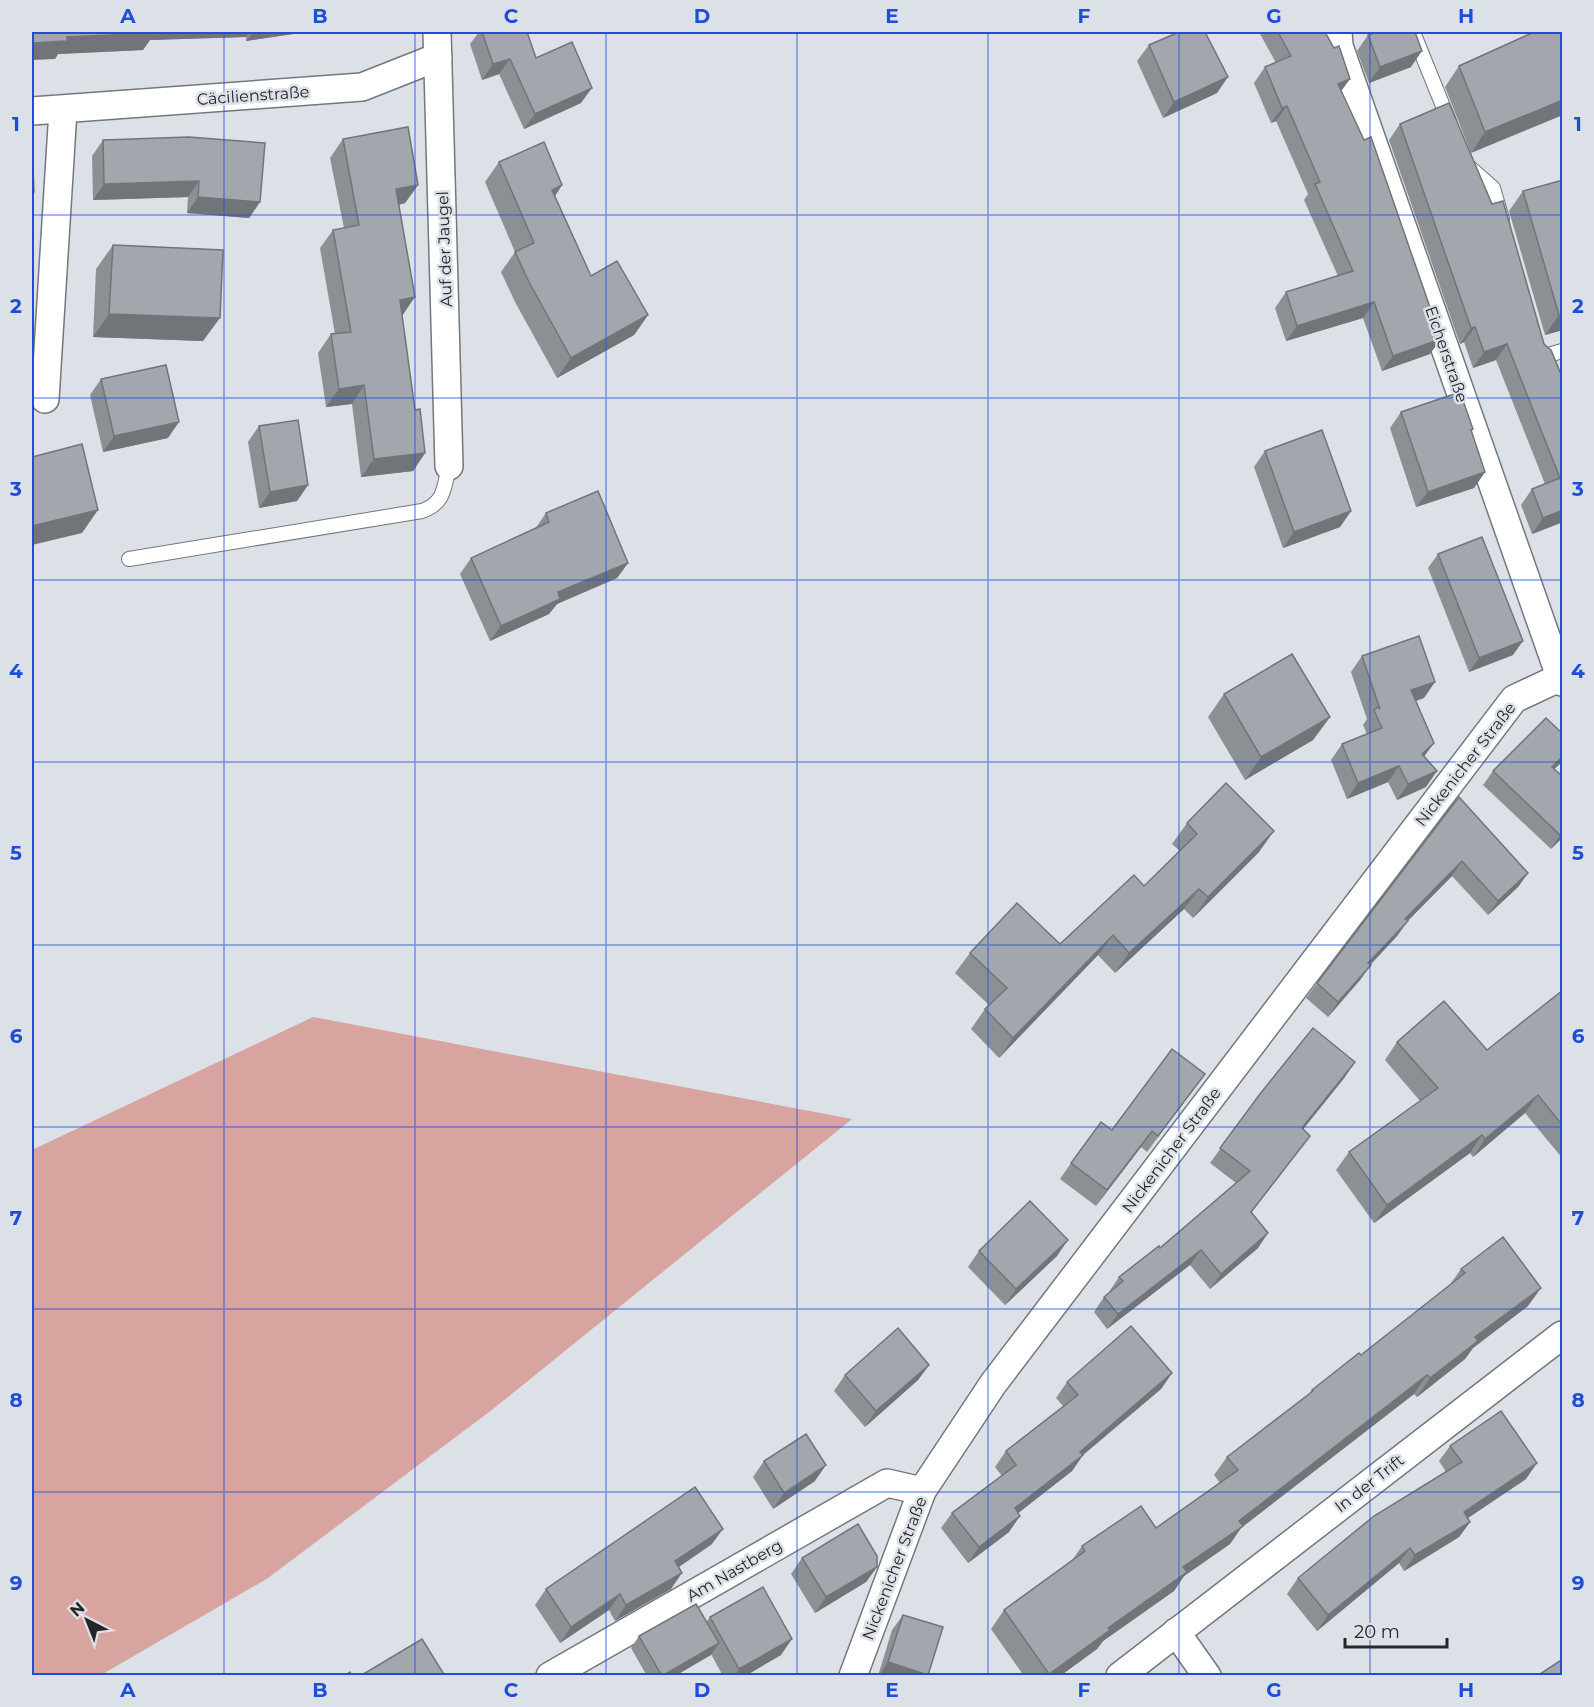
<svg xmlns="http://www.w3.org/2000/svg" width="1594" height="1707" font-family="Montserrat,sans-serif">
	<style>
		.green { fill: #d7a49f }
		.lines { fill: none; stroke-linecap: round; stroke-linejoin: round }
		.lane-casing { stroke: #73787e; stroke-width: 16 }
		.street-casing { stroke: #73787e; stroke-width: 30 }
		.lane { stroke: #fff; stroke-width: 14 }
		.street { stroke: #fff; stroke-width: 27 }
		.wall { fill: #8b9095 }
		.shaded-wall { fill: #717579 }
		.building { fill: #a2a7ad; stroke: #717579; stroke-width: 1.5 }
		.grid { fill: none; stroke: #1d4ed8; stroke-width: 1.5; stroke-opacity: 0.55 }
		.labels { text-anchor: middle; stroke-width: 5; stroke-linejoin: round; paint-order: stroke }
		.street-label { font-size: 16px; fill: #242628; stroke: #dce1e8 }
		.neatline { fill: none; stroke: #1d4ed8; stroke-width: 2 }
		.grid-label { font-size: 20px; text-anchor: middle; font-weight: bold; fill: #1d4ed8 }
	</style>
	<rect width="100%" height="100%" fill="#dce1e8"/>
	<path class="green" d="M313 1017 852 1119 493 1409 268 1578 101 1675H32V1150Z"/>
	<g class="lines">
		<g class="lane-casing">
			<g id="lane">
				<path d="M1413 32 1449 121"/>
				<path d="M1468 166 1493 188 1502 219"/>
				<path d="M1541 352 1542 357 1562 351"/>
				<path d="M129 559 422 511C445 503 444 487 449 466"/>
			</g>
		</g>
		<g class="street-casing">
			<g id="street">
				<path d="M437 32 449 466"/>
				<path d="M1338 32 1339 46 1562 682"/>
				<path d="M32 111 362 87 438 57"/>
				<path d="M45 399 63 110"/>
				<path d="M1176 1632 1207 1676"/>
				<path d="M550 1676 887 1483 922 1491"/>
				<path d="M853 1676 922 1491 993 1384 1514 699 1561 677"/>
				<path d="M1120 1676 1562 1335"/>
			</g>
		</g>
		<use href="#lane" class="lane"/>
		<use href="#street" class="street"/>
	</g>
	<g class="wall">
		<path d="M32 32H301L300 33 246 41V37L150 40 143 50 58 54 55 59Z"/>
		<path d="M479 32H527L536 58 581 103 524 129 499 74 482 80 470 44Z"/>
		<path d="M1259 32H1325L1341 91 1430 354 1382 371 1363 318 1286 341 1275 308 1286 292 1338 276 1304 200 1308 194 1276 121 1271 123 1254 83 1265 67 1276 63Z"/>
		<path d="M1563 32 1471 153 1445 87 1459 66Z"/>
		<path d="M1368 35 1411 67 1369 83 1357 51Z"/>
		<path d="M1149 45 1217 93 1163 118 1137 61Z"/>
		<path d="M1400 124 1544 344 1563 379V522L1532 534 1521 505 1532 489 1545 484 1496 360 1473 368 1464 342 1460 344 1389 140Z"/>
		<path d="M343 139 418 185 405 203 399 205 402 315 415 410 425 453 413 471 361 477 352 404 326 407 318 353 331 334H335L320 248 333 230 344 228 330 158Z"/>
		<path d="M103 140 260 202 249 218 187 213 188 197 93 200 92 156Z"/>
		<path d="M499 162 562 185 555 196 591 276 648 315 634 335 557 378 515 302 501 272 515 252 485 182Z"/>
		<path d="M1563 180V330L1545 335 1509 211 1523 191Z"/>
		<path d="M113 245 203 341 93 337 96 269Z"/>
		<path d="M101 379 168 438 103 452 90 395Z"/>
		<path d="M1401 412 1473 429 1471 432 1485 472 1474 488 1416 507 1390 428Z"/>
		<path d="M259 426 308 485 297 501 259 508 248 442Z"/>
		<path d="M1265 451 1351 511 1340 527 1283 548 1254 467Z"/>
		<path d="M546 513 628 563 617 578 557 604 549 614 490 641 460 574 471 558 535 529Z"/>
		<path d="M1438 554 1513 655 1469 672 1428 568Z"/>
		<path d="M1362 656 1424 698 1416 701 1434 743 1424 756 1426 787 1397 800 1388 782 1347 799 1331 760 1342 744 1367 734 1363 725 1367 719 1351 672Z"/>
		<path d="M1224 694 1330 717 1313 740 1245 780 1208 717Z"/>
		<path d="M1554 769 1563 777V837L1551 849 1483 785 1493 771Z"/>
		<path d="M1459 797 1528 873 1518 887 1488 915 1452 876 1407 921 1397 936 1370 965 1360 980 1328 1017 1306 998Z"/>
		<path d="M1187 823 1259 852 1193 918 1184 909 1115 973 1098 955 999 1058 971 1029 985 1009 989 1005 955 973 970 953 1060 944 1144 886 1180 851 1172 844Z"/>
		<path d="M1563 990V1159L1525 1113 1473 1157 1470 1153 1374 1223 1336 1170 1349 1152 1420 1101 1385 1060 1397 1042 1487 1050Z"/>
		<path d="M1345 1077 1303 1129 1310 1136 1251 1213 1258 1248 1210 1289 1190 1265 1107 1329 1094 1312 1104 1297 1109 1293V1292L1119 1277 1160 1248 1236 1183 1210 1163 1260 1094Z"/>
		<path d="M1194 1089 1147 1152 1141 1147 1096 1206 1060 1179 1071 1163 1112 1130Z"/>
		<path d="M979 1251 1057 1256 1005 1305 968 1267Z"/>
		<path d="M1461 1269 1528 1306 1473 1348 1465 1359 1417 1397 1414 1394 1241 1528 1230 1544 1184 1576 1174 1591 1103 1641 1097 1649 1060 1676H1024L991 1629 1004 1610 1071 1562 1082 1546 1156 1528 1220 1483 1214 1475 1227 1457 1308 1395 1312 1390 1361 1355 1449 1286Z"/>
		<path d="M929 1365 918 1380 865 1427 834 1391 845 1375Z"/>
		<path d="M1172 1373 1161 1389 1083 1455 1072 1471 1018 1513 1009 1532 968 1563 941 1528 952 1513 1002 1476 995 1467 1006 1451 1063 1406 1056 1398 1067 1382Z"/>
		<path d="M1450 1446 1526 1479 1468 1518 1470 1522 1459 1537 1404 1571 1399 1563 1317 1631 1287 1594 1298 1578 1446 1472 1439 1461Z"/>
		<path d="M764 1461 815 1481 773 1509 753 1477Z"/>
		<path d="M712 1544 679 1567 671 1589 615 1621 609 1610 560 1643 535 1605 546 1589Z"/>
		<path d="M802 1558 877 1567 866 1582 815 1613 791 1574Z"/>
		<path d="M903 1615 943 1627 928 1676H878L892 1630Z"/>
		<path d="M710 1617 781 1655 745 1676H723L711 1654 675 1676H647L631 1648 639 1636 706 1622Z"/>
	</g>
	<g class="shaded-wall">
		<path d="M148 32H249L246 37 150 40 143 50 58 54 55 59 32 60V43L67 37Z"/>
		<path d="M253 32H301L300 33 246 41Z"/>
		<path d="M1422 51 1411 67 1369 83 1380 67Z"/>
		<path d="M510 59 499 74 482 80 493 64Z"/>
		<path d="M1228 77 1217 93 1163 118 1174 102Z"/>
		<path d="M1350 79 1339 94 1338 84Z"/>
		<path d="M592 88 581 103 524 129 535 114Z"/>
		<path d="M1563 100V115L1471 153 1485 132Z"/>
		<path d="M1287 106 1276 121 1271 123 1282 108Z"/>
		<path d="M199 181 188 197 93 200 104 184Z"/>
		<path d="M418 185 405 203 383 208 396 189Z"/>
		<path d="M562 185 549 205 552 190Z"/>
		<path d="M198 197 260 202 249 218 187 213Z"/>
		<path d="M415 297 402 316 400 300Z"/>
		<path d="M1374 302 1363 318 1286 341 1297 326Z"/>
		<path d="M109 314 220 318 203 341 93 337Z"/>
		<path d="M1563 314V330L1545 335 1559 315Z"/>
		<path d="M648 315 634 335 557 378 571 358Z"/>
		<path d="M1475 327 1464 342 1460 344 1471 328Z"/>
		<path d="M1441 339 1430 354 1382 371 1393 356Z"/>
		<path d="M1507 344 1496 360 1473 368 1484 352Z"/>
		<path d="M364 385 352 404 326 407 339 389Z"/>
		<path d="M179 422 168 438 103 452 114 436Z"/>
		<path d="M425 453 413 471 361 477 374 459Z"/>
		<path d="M1485 472 1474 488 1416 507 1428 492Z"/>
		<path d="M308 485 297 501 259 508 270 492Z"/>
		<path d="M98 510 82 533 32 545V526Z"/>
		<path d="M1563 510V522L1532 534 1543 518Z"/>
		<path d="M1351 511 1340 527 1283 548 1294 532Z"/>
		<path d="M628 563 617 578 557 604 549 614 490 641 501 626 558 592Z"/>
		<path d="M1523 641 1513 655 1469 672 1479 658Z"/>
		<path d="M1435 682 1424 698 1400 706 1411 690Z"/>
		<path d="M1330 717 1313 740 1245 780 1261 757Z"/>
		<path d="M1434 743 1423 758 1422 754Z"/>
		<path d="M1563 756V761L1542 781 1552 767Z"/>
		<path d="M1399 766 1388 782 1347 799 1358 783Z"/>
		<path d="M1437 771 1426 787 1397 800 1408 784Z"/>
		<path d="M1274 831 1259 852 1193 918 1208 897Z"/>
		<path d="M1563 833V837L1551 849 1560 835Z"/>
		<path d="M1462 861 1452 876 1395 934 1405 919Z"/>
		<path d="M1528 873 1518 887 1488 915 1498 901Z"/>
		<path d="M1199 889 1184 909 1115 973 1129 953Z"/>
		<path d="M1408 921 1397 936 1358 978 1368 963Z"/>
		<path d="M1113 935 1098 955 999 1058 1013 1038Z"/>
		<path d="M1371 965 1360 980 1328 1017 1338 1002Z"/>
		<path d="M1355 1062 1345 1077 1292 1143 1302 1128Z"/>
		<path d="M1538 1095 1525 1113 1473 1157 1485 1139Z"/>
		<path d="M1152 1131 1141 1147 1096 1206 1107 1190Z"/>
		<path d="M1482 1135 1470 1153 1374 1223 1387 1205Z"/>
		<path d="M1268 1233 1258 1248 1210 1289 1221 1274Z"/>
		<path d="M1068 1240 1057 1256 1005 1305 1016 1289Z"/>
		<path d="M1201 1250 1190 1265 1107 1329 1118 1314Z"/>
		<path d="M1541 1288 1528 1306 1473 1348 1465 1359 1417 1397 1430 1378 1475 1337Z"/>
		<path d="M929 1365 918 1380 865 1427 876 1411Z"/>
		<path d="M1172 1373 1161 1389 1083 1455 1072 1471 1004 1524 1015 1508Z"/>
		<path d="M1427 1375 1414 1394 1241 1528 1230 1544 1184 1576 1174 1591 1103 1641 1097 1649 1060 1676H1048L1183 1567 1239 1521Z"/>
		<path d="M1537 1463 1526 1479 1453 1528 1464 1512Z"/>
		<path d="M826 1465 815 1481 773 1509 784 1493Z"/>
		<path d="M1020 1516 1009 1532 968 1563 979 1547Z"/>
		<path d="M1470 1522 1459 1537 1404 1571 1415 1555Z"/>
		<path d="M723 1529 712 1544 664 1577 675 1561Z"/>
		<path d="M1410 1548 1399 1563 1317 1631 1328 1615Z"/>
		<path d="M877 1567 866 1582 815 1613 826 1597Z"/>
		<path d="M682 1573 671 1589 615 1621 626 1605Z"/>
		<path d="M620 1594 609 1610 560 1643 571 1627Z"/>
		<path d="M792 1639 781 1655 745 1676H735L739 1669Z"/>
		<path d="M719 1643 711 1655 675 1676H663Z"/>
		<path d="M888 1662 928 1675 879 1676Z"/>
	</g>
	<g class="building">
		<path d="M32 32H155V33L67 37V41L32 43Z"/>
		<path d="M482 32H527L536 58 572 42 592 88 535 114 510 59 493 64Z"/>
		<path d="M1179 32H1205L1228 77 1174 102 1149 45Z"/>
		<path d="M1278 32H1325L1334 48 1339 46 1350 79 1338 84 1364 140 1371 137 1441 339 1393 356 1374 302 1297 326 1286 292 1353 271 1315 184 1320 182 1287 106 1282 108 1265 67 1291 56Z"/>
		<path d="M1377 32H1415L1422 51 1380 67 1368 35Z"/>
		<path d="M1534 32H1563V100L1485 132 1459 66Z"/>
		<path d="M1449 103 1492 204 1503 201 1544 344 1551 350 1563 379V510L1543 518 1532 489 1560 478 1507 344 1484 352 1475 327 1471 328 1400 124Z"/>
		<path d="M408 127 418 185 396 189 415 297 400 300 415 410 420 409 425 453 374 459 364 385 339 389 331 334 351 332 333 230 359 225 343 139Z"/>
		<path d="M189 137 265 143 260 202 198 197 199 181 104 184 103 140Z"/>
		<path d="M544 142 562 185 552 190 591 276 617 261 648 315 571 358 529 282 515 252 534 243 499 162Z"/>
		<path d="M32 144 34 192H32Z"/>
		<path d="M1563 180V314L1559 315 1523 191Z"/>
		<path d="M113 245 223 250 220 318 109 314Z"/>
		<path d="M166 365 179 422 114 436 101 379Z"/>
		<path d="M1460 392 1473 429 1471 430 1485 472 1428 492 1401 412Z"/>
		<path d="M298 420 308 485 270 492 259 426Z"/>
		<path d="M1322 430 1351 511 1294 532 1265 451Z"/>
		<path d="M82 444 98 510 32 526V457Z"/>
		<path d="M598 491 628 563 558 592 560 599 501 626 471 558 549 522 546 513Z"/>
		<path d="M1482 537 1523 641 1479 658 1438 554Z"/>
		<path d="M1419 636 1435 682 1411 690 1434 743 1422 754 1437 771 1408 784 1399 766 1358 783 1342 744 1382 728 1374 710 1378 707 1380 709 1362 656Z"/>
		<path d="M1292 654 1330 717 1261 757 1224 694Z"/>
		<path d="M1546 718 1563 734V756L1552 767 1563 777V833L1560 835 1493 771Z"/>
		<path d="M1226 783 1274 831 1208 897 1199 889 1129 953 1113 935 1013 1038 985 1009 1007 988 970 953 1017 903 1060 944 1134 875 1144 886 1197 834 1187 823Z"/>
		<path d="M1459 797 1528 873 1498 901 1462 861 1405 919 1408 921 1368 963 1371 965 1338 1002 1317 983Z"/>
		<path d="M1563 990V1126L1538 1095 1485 1139 1482 1135 1387 1205 1349 1152 1438 1088 1397 1042 1444 1001 1487 1050Z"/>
		<path d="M1313 1028 1355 1062 1302 1128 1310 1136 1251 1212 1268 1233 1221 1274 1201 1250 1118 1314 1104 1297 1123 1281 1119 1277 1159 1246 1160 1248 1250 1171 1220 1148 1260 1094Z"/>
		<path d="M1172 1049 1205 1074 1158 1136 1152 1131 1107 1190 1071 1163 1101 1122 1112 1130Z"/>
		<path d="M1030 1201 1068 1240 1016 1289 979 1251Z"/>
		<path d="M1503 1237 1541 1288 1475 1337 1478 1341 1430 1378 1427 1375 1239 1521 1243 1526 1183 1567 1187 1572 1108 1628 1110 1630 1049 1674 1004 1610 1085 1551 1082 1546 1141 1506 1156 1528 1238 1470 1227 1457 1313 1391 1312 1390 1359 1353 1361 1355 1465 1273 1461 1269Z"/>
		<path d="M1131 1326 1172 1373 1080 1452 1083 1455 1015 1508 1020 1516 979 1547 952 1513 1016 1465 1006 1451 1078 1395 1067 1382Z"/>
		<path d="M898 1328 929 1365 876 1411 845 1375Z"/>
		<path d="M1501 1411 1537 1463 1464 1512 1470 1522 1415 1555 1410 1548 1328 1615 1298 1578 1374 1516 1462 1462 1450 1446Z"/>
		<path d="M806 1434 826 1465 784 1493 764 1461Z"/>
		<path d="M695 1487 723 1529 675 1561 682 1573 626 1605 620 1594 571 1627 546 1589Z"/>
		<path d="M858 1524 877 1556V1567L826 1597 802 1558Z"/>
		<path d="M763 1587 792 1639 739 1669 710 1617Z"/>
		<path d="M696 1604 719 1643 662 1676 639 1636Z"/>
		<path d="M903 1615 943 1627 928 1675 888 1662Z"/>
		<path d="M422 1639 445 1676H360Z"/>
		<path d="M1563 1659V1676H1537Z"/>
		<path d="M350 1672 352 1676H344Z"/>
	</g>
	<path class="grid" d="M224 32V1676M415 32V1676M606 32V1676M797 32V1676M988 32V1676M1179 32V1676M1370 32V1676M32 215H1562M32 398H1562M32 580H1562M32 762H1562M32 945H1562M32 1127H1562M32 1309H1562M32 1492H1562"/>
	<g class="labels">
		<g class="street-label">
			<text transform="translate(253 95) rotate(-4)" y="6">Cäcilienstraße</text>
			<text transform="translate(444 249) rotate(-92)" y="6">Auf der Jaugel</text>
			<text transform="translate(1447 354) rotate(71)" y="6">Eicherstraße</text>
			<text transform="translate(1465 764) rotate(-52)" y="6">Nickenicher Straße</text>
			<text transform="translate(1171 1150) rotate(-53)" y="6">Nickenicher Straße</text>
			<text transform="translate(1369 1483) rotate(-38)" y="6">In der Trift</text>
			<text transform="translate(894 1568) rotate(-69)" y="6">Nickenicher Straße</text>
			<text transform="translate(734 1570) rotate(-30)" y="6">Am Nastberg</text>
		</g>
	</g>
	<rect width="1594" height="1707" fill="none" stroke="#dce1e8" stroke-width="66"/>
	<g transform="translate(87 1620) rotate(318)" stroke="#dce1e8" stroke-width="4.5" paint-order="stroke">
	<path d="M0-4.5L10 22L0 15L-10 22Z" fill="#242628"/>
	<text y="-9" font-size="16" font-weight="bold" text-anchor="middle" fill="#242628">N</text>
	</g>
	<path d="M1345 1638v9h102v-9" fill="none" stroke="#242628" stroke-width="3"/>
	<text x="1354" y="1638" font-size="18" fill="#242628" stroke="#dce1e8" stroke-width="4.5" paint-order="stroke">20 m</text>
	<rect x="33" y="33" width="1528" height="1641" class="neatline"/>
	<g class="grid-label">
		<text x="128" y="23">A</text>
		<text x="320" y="23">B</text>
		<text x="511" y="23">C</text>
		<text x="702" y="23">D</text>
		<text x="892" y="23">E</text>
		<text x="1084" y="23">F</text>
		<text x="1274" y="23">G</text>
		<text x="1466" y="23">H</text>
		<text x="16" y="131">1</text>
		<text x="1578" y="131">1</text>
		<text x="16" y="313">2</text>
		<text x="1578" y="313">2</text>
		<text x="16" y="496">3</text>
		<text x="1578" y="496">3</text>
		<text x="16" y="678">4</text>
		<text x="1578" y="678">4</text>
		<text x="16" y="860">5</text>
		<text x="1578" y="860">5</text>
		<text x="16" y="1043">6</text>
		<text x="1578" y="1043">6</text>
		<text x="16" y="1225">7</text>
		<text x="1578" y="1225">7</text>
		<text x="16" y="1407">8</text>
		<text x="1578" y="1407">8</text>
		<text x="16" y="1590">9</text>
		<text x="1578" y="1590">9</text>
		<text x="128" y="1697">A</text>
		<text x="320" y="1697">B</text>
		<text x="511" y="1697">C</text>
		<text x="702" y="1697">D</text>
		<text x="892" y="1697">E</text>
		<text x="1084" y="1697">F</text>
		<text x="1274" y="1697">G</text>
		<text x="1466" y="1697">H</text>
	</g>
</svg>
